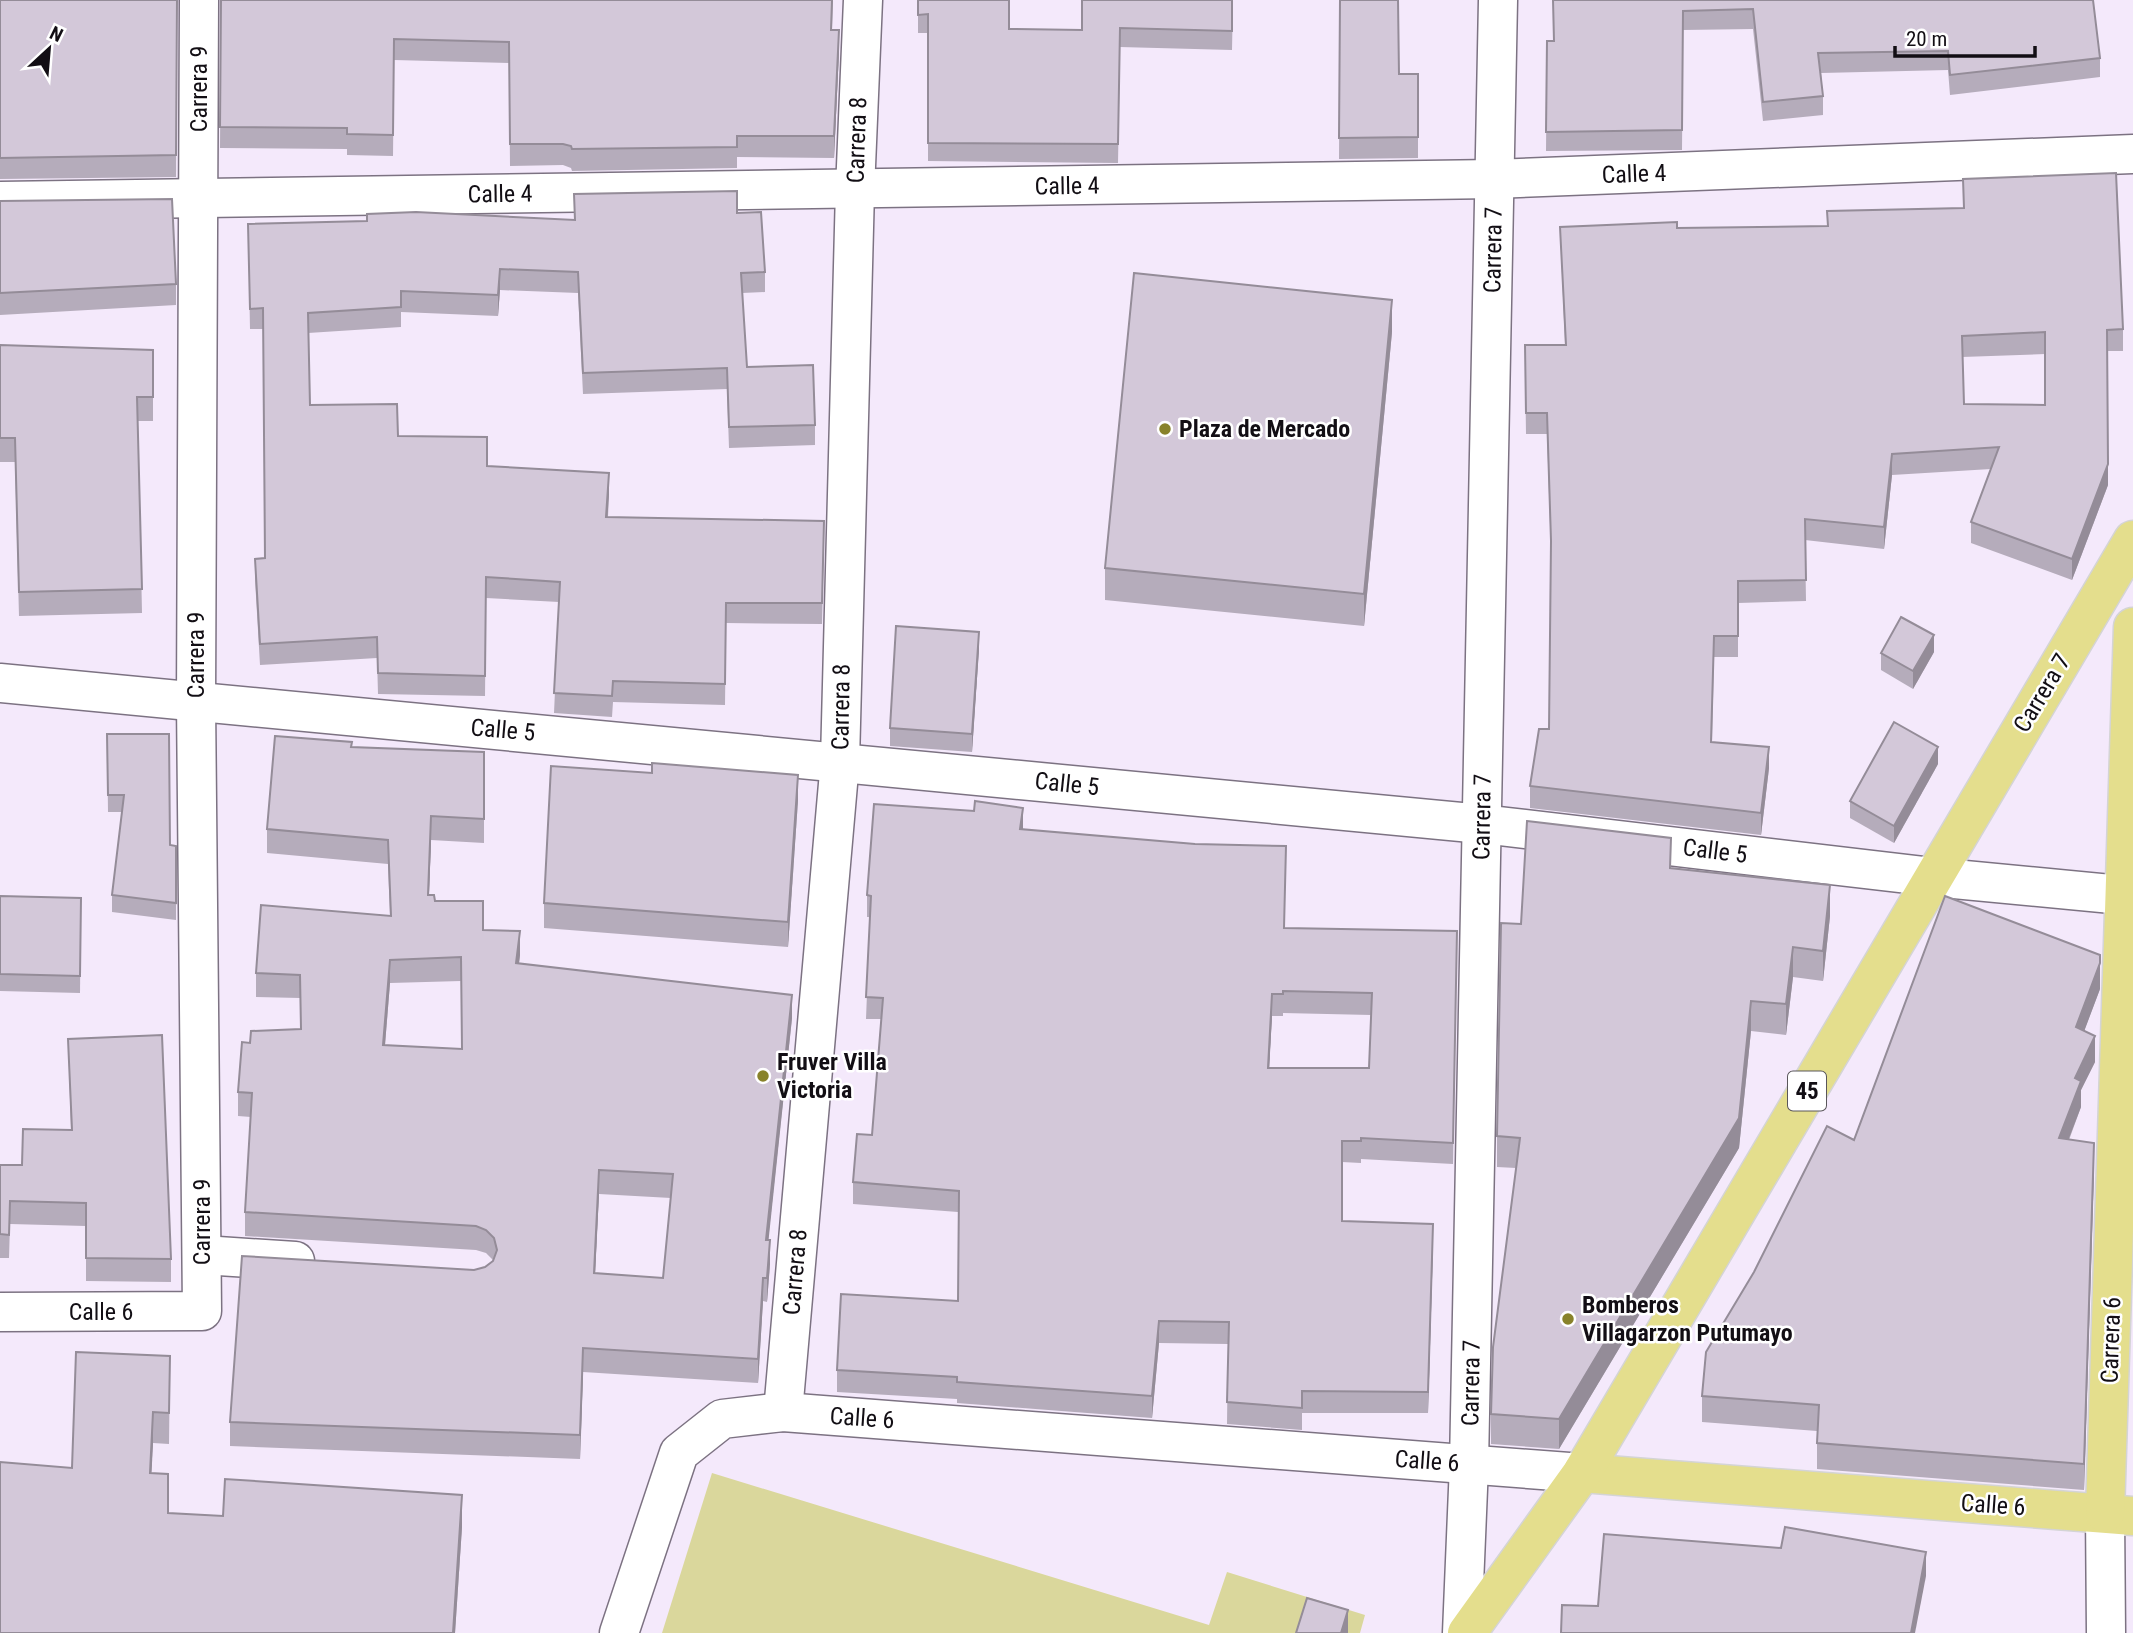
<svg xmlns="http://www.w3.org/2000/svg" width="2133" height="1633" font-family="'Roboto Condensed',sans-serif">
	<style>
		.garden { fill: #dad79c }
		.lines { fill: none; stroke-linecap: round; stroke-linejoin: round }
		.minor-casing { stroke: #7c7282; stroke-width: 41 }
		.major-casing { stroke: #d4d4d5; stroke-width: 41 }
		.minor { stroke: #fff; stroke-width: 38 }
		.major { stroke: #e4de8d; stroke-width: 38 }
		.wall { fill: #b5acbb; fill-rule: evenodd }
		.shaded-wall { fill: #948c98 }
		.building { fill: #d3c8d9; stroke: #948c98; stroke-width: 2; fill-rule: evenodd }
		.poi-dot { fill: #88822a; stroke: #fff; stroke-width: 2.5 }
		.labels { text-anchor: middle; stroke-width: 5; stroke-linejoin: round; paint-order: stroke }
		.shield { fill: #fff; stroke: #59565a; stroke-width: 2 }
		.shield-label { font-size: 23px; font-weight: bold; fill: #120e14 }
		.street-label { font-size: 24px; fill: #120e14; stroke: #fff }
		.poi-label { font-size: 24px; font-weight: bold; fill: #120e14; stroke: #fff; text-anchor: start }
	</style>
	<rect width="100%" height="100%" fill="#f4e9fb"/>
	<path class="garden" d="M712 1473 1209 1625 1227 1572 1365 1615 1360 1633H662Z"/>
	<g class="lines">
		<g class="minor-casing">
			<g id="minor">
				<path d="M0 201 1494 179 2133 154"/>
				<path d="M0 683 1482 824 1933 877 2133 896"/>
				<path d="M203 1255 295 1261"/>
				<path d="M0 1312 202 1311 196 702 199 0"/>
				<path d="M783 1412 840 761 855 190 863 0"/>
				<path d="M2105 1513 2106 1633"/>
				<path d="M619 1633 679 1453 722 1419 783 1412 1582 1473"/>
				<path d="M1462 1633 1469 1465 1498 0"/>
			</g>
		</g>
		<g class="major-casing">
			<g id="major">
				<path d="M1582 1473 2133 1516"/>
				<path d="M2105 1513 2133 627"/>
				<path d="M1467 1633 1582 1473 2133 540"/>
			</g>
		</g>
		<use href="#minor" class="minor"/>
		<use href="#major" class="major"/>
	</g>
	<g class="wall">
		<path d="M0 0H177L176 177 0 179Z"/>
		<path d="M221 0H833L832 30 839 51 834 158 737 157V168L572 171 571 168 563 165 510 166 509 63 394 60 393 156 347 155V149L220 148Z"/>
		<path d="M918 0 1009 29 1082 30 1233 0 1232 50 1120 47 1118 163 928 161V33H918Z"/>
		<path d="M1340 0 1399 74H1418V158L1339 159Z"/>
		<path d="M1553 0H2093L2100 58V77L1950 95 1948 70 1821 73 1823 96V115L1763 121 1753 29 1683 30 1682 150 1546 151 1547 41H1554Z"/>
		<path d="M1963 179 2123 329V351H2107L2108 485 2072 580 1971 543V522L1991 469 1892 475 1884 549 1805 540 1806 601 1738 603V657H1714L1712 742 1769 768 1761 835 1530 808V786L1549 729 1551 555 1547 434H1526L1525 366 1565 345 1560 227 1677 228 1827 226 1963 208ZM2045 354V405L1964 404 1962 357Z"/>
		<path d="M574 194 737 213 765 272V292L742 293 747 367 815 425V445L729 448 727 389 583 394 578 293 500 290 498 316 401 312V327L308 333 310 405 487 466 609 494 608 517 824 541 822 624 726 623 725 705 613 702 612 717 554 713 559 602 486 598 485 696 378 694 377 658 260 665 255 579V559L265 558 263 329H250L248 224 574 220Z"/>
		<path d="M0 201 176 284V305L0 315Z"/>
		<path d="M1392 332 1364 626 1105 600V568Z"/>
		<path d="M0 345 153 350V421H138L142 613 19 616 15 462H0Z"/>
		<path d="M979 649 972 752 890 746V728Z"/>
		<path d="M1934 652 1913 689 1881 670V653Z"/>
		<path d="M107 734 170 845 176 903V920L112 912V895L122 812H108Z"/>
		<path d="M352 747 484 752V843L431 840 429 895 435 901 483 930 520 955 519 963 792 1018 768 1240 770 1264 767 1302 763 1301 758 1383 583 1372 580 1459 230 1446V1422L474 1270 485 1267 493 1260 486 1253 476 1250 245 1236V1212L251 1117 238 1116V1092L250 1043 301 1029 300 998 256 997V973L390 916 388 864 267 853V829ZM461 981 462 1049 385 1045 390 983ZM599 1194 671 1198 663 1278 595 1273Z"/>
		<path d="M1938 764 1894 843 1850 818V801Z"/>
		<path d="M798 800 788 947 544 928V903Z"/>
		<path d="M1023 829 1285 928 1457 931 1453 1164 1361 1159V1163L1342 1162V1221L1433 1246 1428 1413H1302V1430L1227 1424 1228 1344 1159 1343 1152 1418 957 1403V1399L837 1392V1370L958 1301V1212L853 1204V1182L872 1135 881 1019H866L870 917H867V895ZM1283 1013 1371 1015 1369 1068H1269L1272 1016H1283Z"/>
		<path d="M1671 868 1830 916 1823 981 1793 977 1786 1035 1751 1031 1739 1148 1559 1449 1491 1444V1414L1516 1168 1497 1167V1136L1521 924Z"/>
		<path d="M0 896 81 898 80 993 0 991Z"/>
		<path d="M2100 989 2084 1031 2095 1062 2081 1090V1107L2069 1140 2094 1169 2084 1490 1817 1469V1431L1702 1422V1396L1754 1272 1854 1140Z"/>
		<path d="M68 1039 171 1259V1282L86 1281V1226L10 1224 9 1258H0V1165H22L71 1130Z"/>
		<path d="M170 1356 169 1444 153 1443 151 1473 168 1513 462 1527 455 1633H0L72 1468Z"/>
	</g>
	<g class="shaded-wall">
		<path d="M839 30V51L834 158V136Z"/>
		<path d="M500 269V290L498 316V295Z"/>
		<path d="M1392 300V332L1364 626V594Z"/>
		<path d="M1892 454V475L1884 549V527Z"/>
		<path d="M2108 464V485L2072 580V559Z"/>
		<path d="M609 473V494L606 538V517Z"/>
		<path d="M979 632V649L972 752V734Z"/>
		<path d="M1934 635V652L1913 689V671Z"/>
		<path d="M1769 747V768L1761 835V813Z"/>
		<path d="M1938 747V764L1894 843V826Z"/>
		<path d="M798 775V800L788 947V922Z"/>
		<path d="M1023 808V829H1020Z"/>
		<path d="M431 816V840L428 919V895Z"/>
		<path d="M1830 885V916L1823 981V951Z"/>
		<path d="M520 931V955L516 987V963Z"/>
		<path d="M1793 947V977L1786 1035V1004Z"/>
		<path d="M2100 955V989L2076 1053V1027Z"/>
		<path d="M390 960V983L383 1069V1045Z"/>
		<path d="M1272 994V1016L1268 1090V1068Z"/>
		<path d="M792 995V1018L766 1264V1240Z"/>
		<path d="M1751 1001V1031L1739 1148 1559 1449V1419Z"/>
		<path d="M2095 1036V1062L2081 1090V1107L2059 1164V1138L2075 1078Z"/>
		<path d="M2094 1143V1169L2084 1490V1464Z"/>
		<path d="M599 1170V1194L594 1297V1273Z"/>
		<path d="M1433 1224V1246L1428 1413V1392Z"/>
		<path d="M770 1240V1264L767 1302V1278Z"/>
		<path d="M763 1278V1301L758 1383V1359Z"/>
		<path d="M1159 1321V1343L1152 1418V1396Z"/>
		<path d="M583 1348V1372L580 1459V1435Z"/>
		<path d="M153 1412V1443L150 1504V1473Z"/>
		<path d="M462 1495V1527L455 1633H453Z"/>
		<path d="M1926 1552V1576L1915 1633H1911Z"/>
		<path d="M1348 1610V1633H1341Z"/>
	</g>
	<g class="building">
		<path d="M0 0H177L176 155 0 158Z"/>
		<path d="M221 0H832L831 30H839L834 136H737V147L572 149 571 146 563 144H510L509 42 394 39 393 135 347 134V128L220 127Z"/>
		<path d="M918 0H1009V29L1082 30V0H1232V31L1120 28 1118 144 928 143V14L918 15Z"/>
		<path d="M1340 0H1398L1399 74H1418V137L1339 138Z"/>
		<path d="M1553 0H2093L2100 58 1950 75 1948 51 1818 53 1823 96 1763 102 1753 9 1683 11 1682 130 1546 132 1547 41H1554Z"/>
		<path d="M2116 173 2123 329 2107 330 2108 464 2072 559 1971 522 1999 447 1892 454 1884 527 1805 519 1806 580 1738 581V636H1714L1711 742 1769 747 1761 813 1530 786 1539 729H1549L1551 541 1547 413H1526L1525 345H1566L1560 227 1677 222V228L1828 226 1827 211 1964 208 1963 179ZM2045 332V405L1964 404 1962 336Z"/>
		<path d="M737 191V213L761 212 765 272 741 273 747 367 813 365 815 425 729 427 727 368 583 373 578 272 500 269 498 295 401 291V307L308 313 310 405 397 404 398 436 487 437V466L609 473 606 517 824 521 822 603H726L725 684 613 681 612 696 554 693 560 582 486 577 485 676 378 673 377 637 260 644 255 559 265 558 263 308 250 309 248 224 367 221V214L416 212 575 220 574 194Z"/>
		<path d="M172 199 176 284 0 293V201Z"/>
		<path d="M1134 273 1392 300 1364 594 1105 568Z"/>
		<path d="M0 345 153 350V397H137L142 589 19 592 15 438H0Z"/>
		<path d="M1901 617 1934 635 1913 671 1881 653Z"/>
		<path d="M896 626 979 632 972 734 890 728Z"/>
		<path d="M1894 722 1938 747 1894 826 1850 801Z"/>
		<path d="M107 734H169L170 845 176 846V903L112 895 124 795H108Z"/>
		<path d="M275 736 352 742 351 747 484 752V819L431 816 428 895H434L435 901H483V930L520 931 516 963 792 995 766 1240H770L767 1278H763L758 1359 583 1348 580 1435 230 1422 242 1256 474 1270 485 1267 493 1261 497 1250 494 1238 486 1230 476 1226 245 1212 252 1093 238 1092 242 1042 250 1043 251 1031 301 1029 300 975 256 973 261 905 391 916 388 840 267 829ZM461 957 462 1049 383 1045 390 960ZM599 1170 673 1174 663 1278 594 1273Z"/>
		<path d="M652 763 798 775 788 922 544 903 551 766 652 773Z"/>
		<path d="M975 801 1023 808 1020 829 1195 844 1286 846 1284 928 1457 931 1453 1143 1361 1138V1141H1342V1221L1433 1224 1428 1392 1302 1391V1408L1227 1402 1229 1322 1159 1321 1152 1396 957 1382V1377L837 1370 841 1294 958 1301 959 1191 853 1182 857 1134 872 1135 883 998 866 997 871 896 867 895 874 804 974 811ZM1283 991 1372 993 1369 1068H1268L1272 994H1283Z"/>
		<path d="M1527 821 1671 838 1670 868 1830 885 1823 951 1793 947 1786 1004 1751 1001 1739 1118 1559 1419 1491 1414 1493 1347 1520 1138 1497 1136 1501 923 1521 924Z"/>
		<path d="M0 896 81 898 80 976 0 974Z"/>
		<path d="M1945 896 2100 955V963L2076 1027 2095 1036 2075 1078 2081 1081 2059 1138 2094 1143 2084 1464 1817 1443 1819 1405 1702 1396 1706 1352 1754 1272 1827 1126 1854 1140Z"/>
		<path d="M162 1035 171 1259 86 1258V1203L10 1201 9 1235 0 1234V1165H22L23 1129 72 1130 68 1039Z"/>
		<path d="M76 1352 170 1356 169 1413 153 1412 150 1473 168 1474V1513L223 1516 225 1479 462 1495 453 1633H0V1462L72 1468Z"/>
		<path d="M1785 1527 1926 1552 1911 1633H1561L1562 1605 1598 1606 1604 1534 1781 1548Z"/>
		<path d="M1307 1598 1348 1610 1341 1633H1296Z"/>
	</g>
	<g class="poi-dot">
		<circle cx="1165" cy="429" r="7"/>
		<circle cx="763" cy="1076" r="7"/>
		<circle cx="1568" cy="1319" r="7"/>
	</g>
	<g class="labels">
		<rect class="shield" x="1788" y="1071.5" width="38" height="39" rx="5"/>
		<g class="shield-label">
			<text x="1807" y="1099">45</text>
		</g>
		<g class="street-label">
			<text transform="translate(199 89) rotate(-90)" y="8">Carrera 9</text>
			<text transform="translate(857 140) rotate(-88)" y="8">Carrera 8</text>
			<text transform="translate(1634 174) rotate(-2)" y="8">Calle 4</text>
			<text transform="translate(1067 186) rotate(-1)" y="8">Calle 4</text>
			<text transform="translate(500 194) rotate(-1)" y="8">Calle 4</text>
			<text transform="translate(1493 250) rotate(-89)" y="8">Carrera 7</text>
			<text transform="translate(196 655) rotate(-90)" y="8">Carrera 9</text>
			<text transform="translate(2042 693) rotate(-59)" y="8">Carrera 7</text>
			<text transform="translate(841 707) rotate(-89)" y="8">Carrera 8</text>
			<text transform="translate(503 730) rotate(5)" y="8">Calle 5</text>
			<text transform="translate(1067 784) rotate(6)" y="8">Calle 5</text>
			<text transform="translate(1482 817) rotate(-89)" y="8">Carrera 7</text>
			<text transform="translate(1715 851) rotate(7)" y="8">Calle 5</text>
			<text transform="translate(202 1222) rotate(-90)" y="8">Carrera 9</text>
			<text transform="translate(795 1272) rotate(-85)" y="8">Carrera 8</text>
			<text x="101" y="1320">Calle 6</text>
			<text transform="translate(2111 1340) rotate(-88)" y="8">Carrera 6</text>
			<text transform="translate(1471 1383) rotate(-89)" y="8">Carrera 7</text>
			<text transform="translate(862 1418) rotate(4)" y="8">Calle 6</text>
			<text transform="translate(1427 1461) rotate(4)" y="8">Calle 6</text>
			<text transform="translate(1993 1505) rotate(4)" y="8">Calle 6</text>
		</g>
		<g class="poi-label">
			<text x="1179" y="437">Plaza de Mercado</text>
			<text x="777" y="1070">Fruver Villa<tspan x="777" dy="28">Victoria</tspan></text>
			<text x="1582" y="1313">Bomberos<tspan x="1582" dy="28">Villagarzon Putumayo</tspan></text>
		</g>
	</g>
	<g transform="translate(49 49) rotate(26)" stroke="#ffffff" stroke-width="5" paint-order="stroke">
	<path d="M0-5L12 26L0 18L-12 26Z" fill="#120e14"/>
	<text y="-10" font-size="19" font-weight="bold" text-anchor="middle" fill="#120e14">N</text>
	</g>
	<path d="M1895 46v10h140v-10" fill="none" stroke="#120e14" stroke-width="3.5"/>
	<text x="1906" y="46" font-size="21" fill="#120e14" stroke="#ffffff" stroke-width="5" paint-order="stroke">20 m</text>
</svg>
